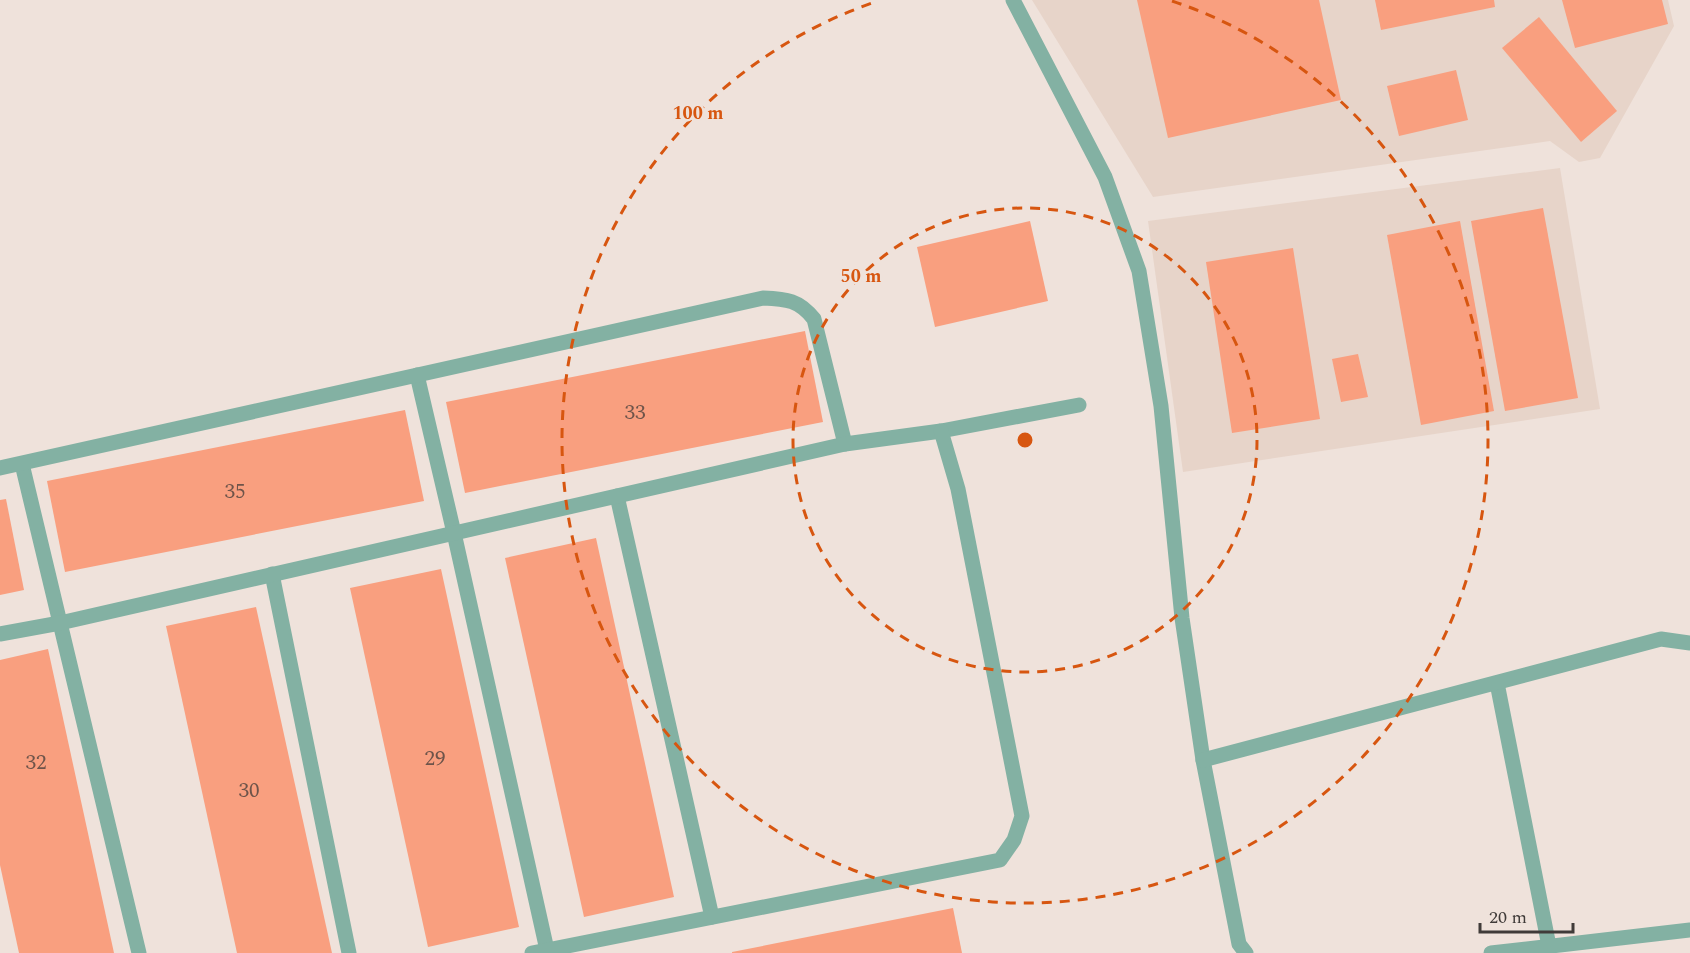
<svg xmlns="http://www.w3.org/2000/svg" width="1690" height="953" font-family="Spectral,serif">
	<style>
		.built { fill: #e7d4c9 }
		.building { fill: #f99f7f }
		.lines { fill: none; stroke-linecap: round; stroke-linejoin: round }
		.minor { stroke: #83b1a3; stroke-width: 15 }
		.ring { fill: none; stroke: #d75610; stroke-width: 3; stroke-dasharray: 10 8 }
		.labels { text-anchor: middle; stroke-width: 5; stroke-linejoin: round; paint-order: stroke }
		.number-label { font-size: 21px; fill: #6e544a }
		.centre { fill: #d75610; stroke: #efe2db; stroke-width: 3 }
		.ring-label { font-size: 18px; text-anchor: middle; font-weight: bold; fill: #d75610; stroke: #efe2db; stroke-width: 5; stroke-linejoin: round; paint-order: stroke }
	</style>
	<rect width="100%" height="100%" fill="#efe2db"/>
	<g class="built">
		<path d="M1032 0H1668L1674 26 1600 158 1579 162 1550 141 1153 197Z"/>
		<path d="M1560 168 1600 409 1183 472 1148 221Z"/>
	</g>
	<g class="building">
		<path d="M1137 0H1319L1341 100 1168 138Z"/>
		<path d="M1375 0H1494L1495 7 1381 30Z"/>
		<path d="M1562 0H1662L1668 24 1575 48Z"/>
		<path d="M1539 17 1617 111 1581 142 1502 48Z"/>
		<path d="M1456 70 1468 120 1399 136 1387 86Z"/>
		<path d="M1543 208 1578 398 1505 411 1471 221Z"/>
		<path d="M1030 221 1048 301 935 327 917 247Z"/>
		<path d="M1460 221 1494 411 1421 425 1387 235Z"/>
		<path d="M1293 248 1320 419 1232 433 1206 262Z"/>
		<path d="M805 331 823 422 465 493 446 402Z"/>
		<path d="M1358 354 1368 397 1341 402 1332 359Z"/>
		<path d="M405 410 424 501 65 572 47 481Z"/>
		<path d="M6 499 24 590 0 595V500Z"/>
		<path d="M596 538 674 897 584 917 505 558Z"/>
		<path d="M441 569 519 927 428 947 350 588Z"/>
		<path d="M256 607 332 953H237L166 626Z"/>
		<path d="M48 649 114 953H19L0 865V660Z"/>
		<path d="M953 908 962 953H732V952Z"/>
	</g>
	<g class="lines">
		<g class="minor">
			<path d="M1013 0 1105 177 1139 271 1161 406 1182 618 1203 760 1239 944 1246 953"/>
			<path d="M417 375 454 533 547 950"/>
			<path d="M22 464 139 953"/>
			<path d="M0 468 763 298C787 299 799 300 814 319L845 444"/>
			<path d="M617 496 712 917"/>
			<path d="M272 574 349 953"/>
			<path d="M0 634 60 623 845 444 941 431 1079 405"/>
			<path d="M1497 683 1549 946"/>
			<path d="M1203 760 1661 639 1690 643"/>
			<path d="M532 953 1000 860 1014 840 1022 816 958 489 941 431"/>
			<path d="M1491 953 1690 930"/>
		</g>
	</g>
	<g class="ring">
		<circle cx="1025" cy="440" r="232"/>
		<path d="M1172 1A463 463 0 1 1 878 1"/>
	</g>
	<g class="labels">
		<g class="number-label">
			<text x="635" y="419">33</text>
			<text x="235" y="498">35</text>
			<text x="435" y="765">29</text>
			<text x="36" y="769">32</text>
			<text x="249" y="797">30</text>
		</g>
	</g>
	<circle cx="1025" cy="440" r="9" class="centre"/>
	<g class="ring-label">
		<text x="698" y="119">100 m</text>
		<text x="861" y="282">50 m</text>
	</g>
	<path d="M1480 923v9h93v-9" fill="none" stroke="#403b39" stroke-width="3"/>
	<text x="1489" y="923" font-size="18" fill="#403b39" stroke="#efe2db" stroke-width="4.5" paint-order="stroke">20 m</text>
</svg>
